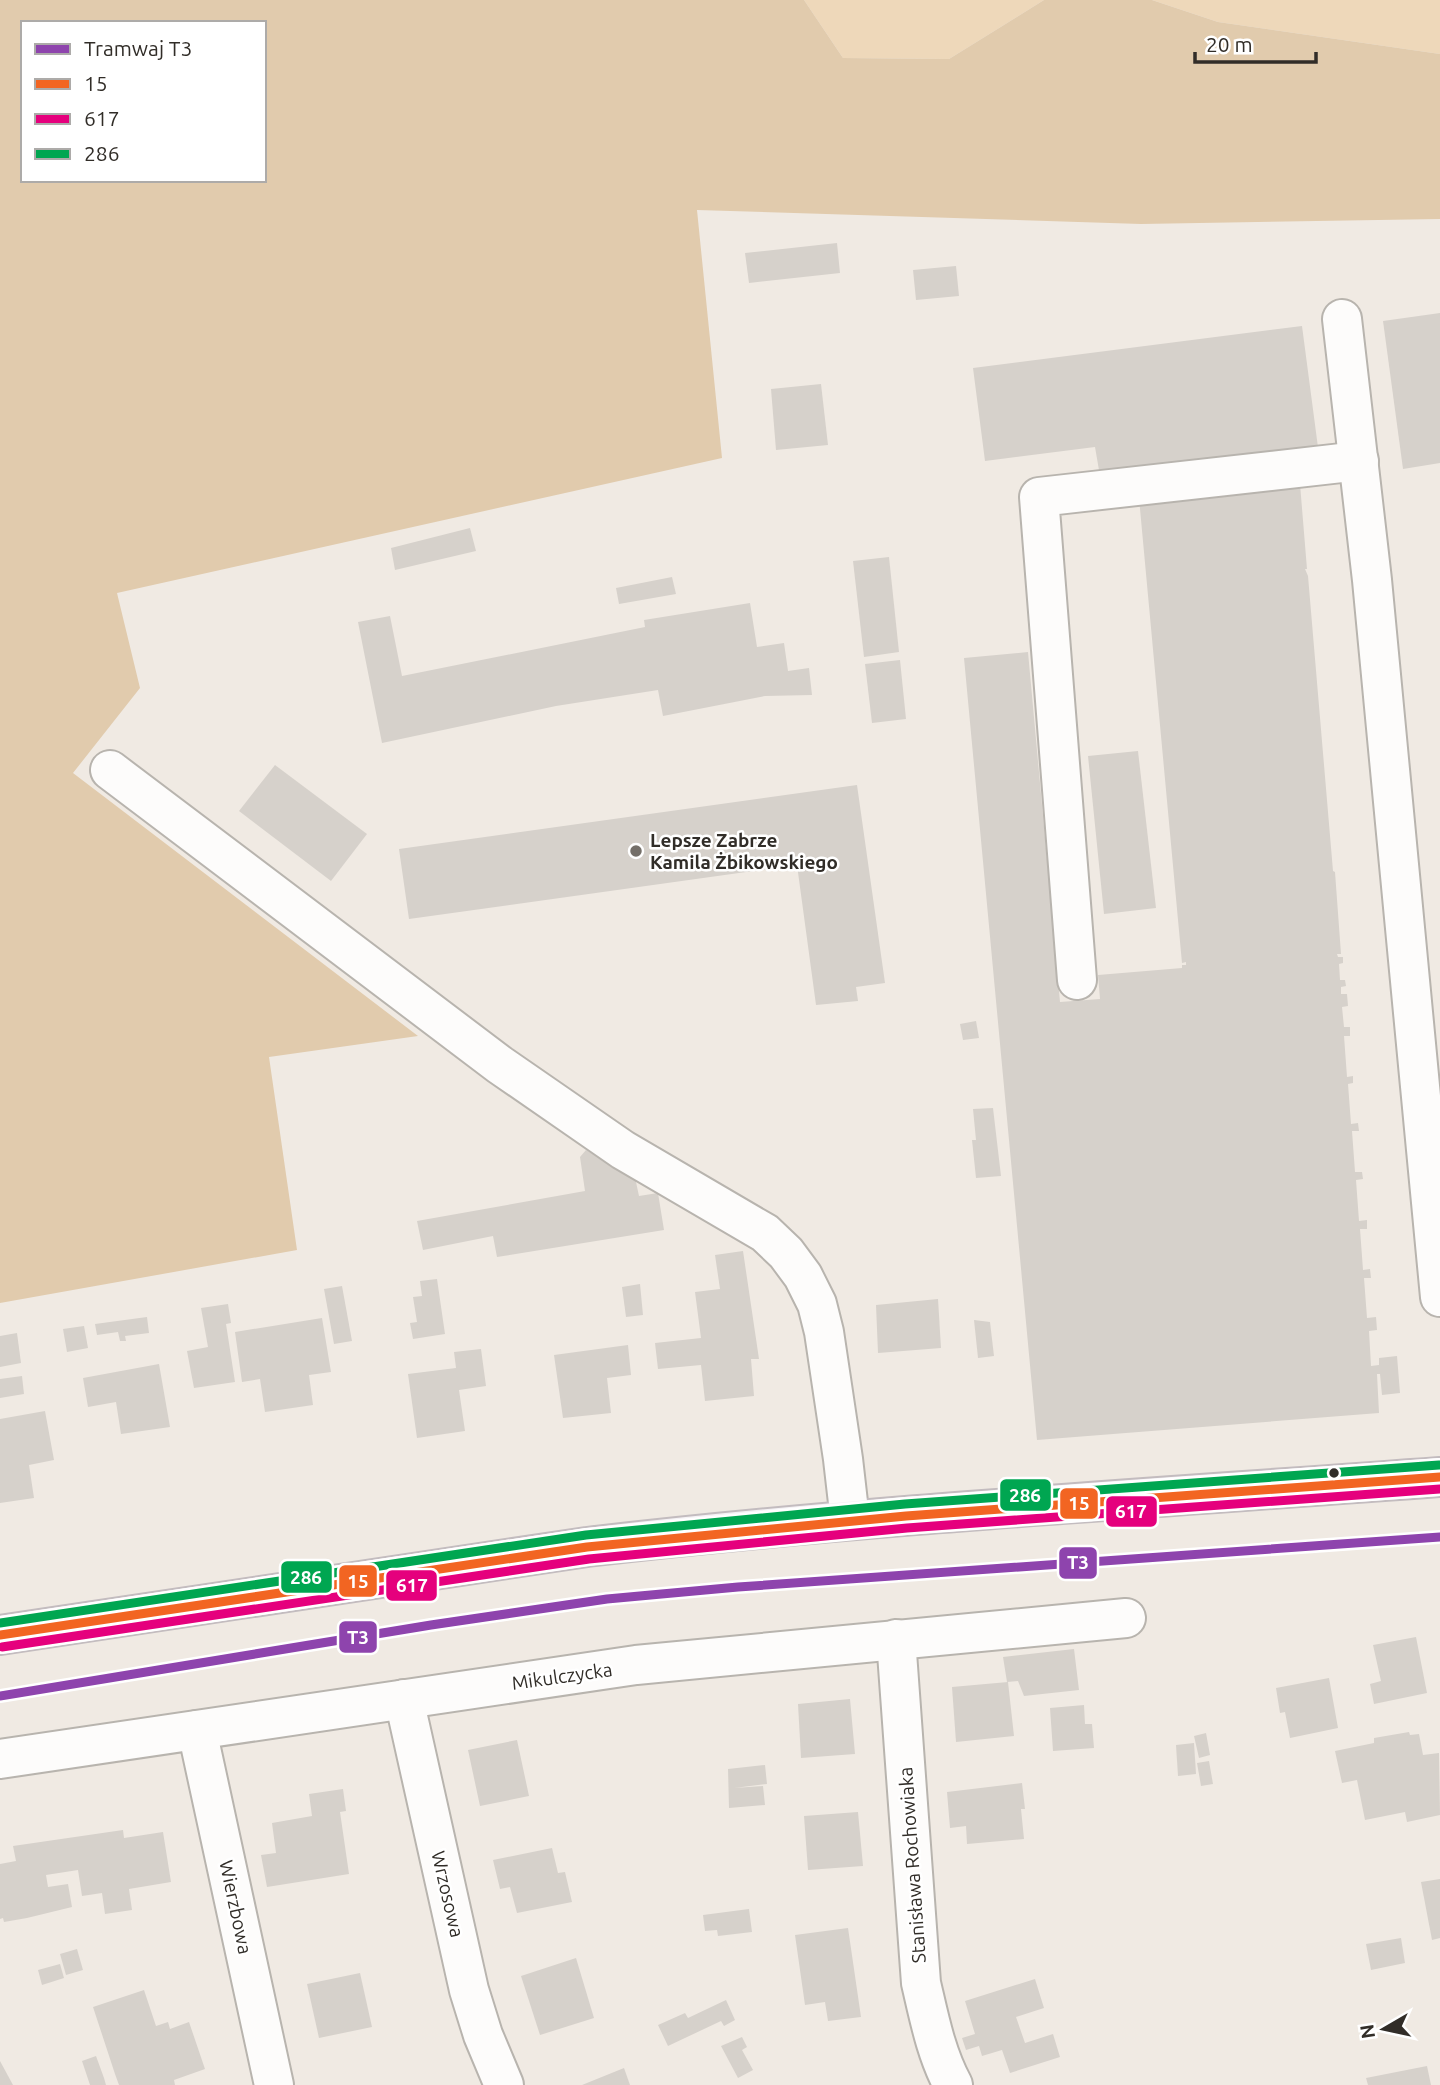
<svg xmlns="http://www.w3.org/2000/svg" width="1440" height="2085" font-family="Ubuntu,sans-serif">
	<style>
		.green { fill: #eed8ba }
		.forest { fill: #e1cbad; fill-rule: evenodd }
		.building { fill: #d6d1cb }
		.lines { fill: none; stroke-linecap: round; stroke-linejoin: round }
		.minor-casing { stroke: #b8b4ae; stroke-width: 42 }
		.major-casing { stroke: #c3bcbf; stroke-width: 42 }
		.minor { stroke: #fdfcfb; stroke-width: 38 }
		.major { stroke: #f5f2f5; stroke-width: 38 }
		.bus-1-casing { stroke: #fff; stroke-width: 14 }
		.bus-2-casing { stroke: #fff; stroke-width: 14 }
		.bus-3-casing { stroke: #fff; stroke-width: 14 }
		.bus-1 { stroke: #f26522; stroke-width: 9 }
		.bus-2 { stroke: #e5007d; stroke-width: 9 }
		.bus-3 { stroke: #00a651; stroke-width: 9 }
		.tram-1-casing { stroke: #fff; stroke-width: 14 }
		.tram-1 { stroke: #8e44ad; stroke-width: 9 }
		.poi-dot { fill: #746f69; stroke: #fff; stroke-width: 2.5 }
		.bus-dot { fill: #312d28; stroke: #fff; stroke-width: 2.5 }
		.labels { text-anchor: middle; stroke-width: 5; stroke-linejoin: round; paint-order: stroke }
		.poi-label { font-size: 19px; font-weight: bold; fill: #312d28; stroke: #fff; text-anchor: start }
		.street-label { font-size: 19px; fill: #312d28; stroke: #fff }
		.line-badge { stroke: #fff; stroke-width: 2.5 }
		.badge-label { font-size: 19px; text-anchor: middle; font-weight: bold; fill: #fff }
	</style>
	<rect width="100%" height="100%" fill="#f0eae3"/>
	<g class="green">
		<path d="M804 0H1044L949 59 843 58Z"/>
		<path d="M1152 0H1440V54L1218 22Z"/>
	</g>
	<path class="forest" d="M0 0H804L843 58 949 59 1044 0H1152L1218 22 1440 54V219L1141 224 697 210 722 458 117 593 140 688 73 773 418 1036 269 1057 297 1250 0 1303ZM23 23H264V180H23Z"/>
	<g class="building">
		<path d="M837 243 840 273 749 283 745 253Z"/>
		<path d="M956 266 959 296 916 300 913 270Z"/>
		<path d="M1440 313V463L1403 469 1383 321Z"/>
		<path d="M1302 326 1319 455 1100 476 1095 447 985 461 973 368Z"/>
		<path d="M821 384 828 445 776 450 771 389Z"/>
		<path d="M1300 484 1307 569H1305L1308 576 1333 871 1335 872 1341 954H1337L1338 957H1343V963L1339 964 1340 980H1345L1346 986 1341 987V994H1347L1348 1006 1342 1007 1344 1027H1350V1036H1344L1347 1077 1353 1076V1083L1348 1084 1351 1124 1358 1123 1359 1131H1352L1355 1172H1362L1363 1179 1356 1180 1359 1221 1367 1220V1229H1360L1363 1270 1370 1269 1371 1278H1364L1367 1318 1376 1317 1377 1330 1369 1331 1371 1366 1379 1365V1358L1397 1356 1400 1393 1382 1395 1380 1374H1377L1379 1413 1037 1440 964 658 1028 652 1060 1002 1100 999 1098 975 1182 968V965H1186V962L1182 963 1139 498Z"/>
		<path d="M470 528 476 551 395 570 391 548Z"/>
		<path d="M889 557 899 652 864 657 853 561Z"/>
		<path d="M672 577 676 594 619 604 616 588Z"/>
		<path d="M750 603 757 647 784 643 788 671 809 668 812 695 765 696 663 716 658 690 556 706 382 743 358 622 390 616 402 676 645 627 644 620Z"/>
		<path d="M900 660 906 719 872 723 865 664Z"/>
		<path d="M1138 751 1156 908 1104 914 1088 756Z"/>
		<path d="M275 765 367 834 331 881 239 811Z"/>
		<path d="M857 785 885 983 856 987 858 1001 816 1005 797 865 409 919 399 849Z"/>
		<path d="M976 1021 979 1038 963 1040 960 1024Z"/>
		<path d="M993 1108 1001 1176 976 1178 972 1140H976L973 1109Z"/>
		<path d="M586 1150 638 1181 636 1182 639 1196 658 1193 664 1230 497 1257 493 1236 423 1250 417 1221 585 1191 580 1157Z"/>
		<path d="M743 1251 759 1359H751L754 1396 705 1401 701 1365 658 1369 655 1343 701 1338 695 1292 720 1289 715 1255Z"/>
		<path d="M437 1279 445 1334 413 1339 410 1323 417 1322 413 1297 422 1296 420 1281Z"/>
		<path d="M640 1284 643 1315 626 1317 622 1287Z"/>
		<path d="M342 1286 352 1341 334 1344 324 1289Z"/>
		<path d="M938 1299 941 1348 878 1353 876 1305Z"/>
		<path d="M228 1304 231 1323 226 1324 235 1382 194 1388 187 1351 208 1347 201 1308Z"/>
		<path d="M147 1317 149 1333 125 1336 126 1341H120L118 1332 97 1335 95 1324Z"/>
		<path d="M322 1318 331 1372 309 1375 313 1405 265 1412 260 1379 242 1382 235 1332Z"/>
		<path d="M974 1320 990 1322 994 1356 978 1358Z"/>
		<path d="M84 1326 88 1348 67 1352 63 1329Z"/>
		<path d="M17 1333 21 1363 0 1367V1336Z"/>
		<path d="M628 1345 631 1375 607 1378 611 1413 563 1418 554 1355Z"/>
		<path d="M481 1349 486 1386 459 1390 465 1431 417 1438 408 1374 456 1368 454 1352Z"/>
		<path d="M159 1364 170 1427 121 1434 116 1402 88 1407 83 1378Z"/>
		<path d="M22 1376 24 1394 0 1398V1379Z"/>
		<path d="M45 1411 54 1460 29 1465 34 1498 0 1503V1419Z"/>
		<path d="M1416 1637 1427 1693 1374 1704 1370 1684 1381 1681 1373 1645Z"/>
		<path d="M1074 1649 1079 1690 1024 1696 1018 1681 1007 1682 1003 1657Z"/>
		<path d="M1329 1678 1338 1728 1290 1738 1285 1712 1280 1713 1276 1688Z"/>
		<path d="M1008 1682 1014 1736 956 1742 952 1687Z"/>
		<path d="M850 1699 855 1754 801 1758 798 1704Z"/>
		<path d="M1084 1705 1085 1724H1092L1094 1748 1053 1751 1050 1708Z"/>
		<path d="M1409 1732 1410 1735 1419 1734 1423 1755 1439 1753 1440 1815 1407 1822 1405 1812 1365 1820 1357 1780 1342 1783 1335 1751 1374 1743V1738Z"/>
		<path d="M1206 1733 1210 1755 1199 1758 1194 1736Z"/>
		<path d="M517 1740 529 1796 480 1806 468 1750Z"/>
		<path d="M1194 1743 1196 1774 1178 1776 1176 1745Z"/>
		<path d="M1209 1761 1213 1784 1201 1786 1197 1763Z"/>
		<path d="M765 1765 767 1784 734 1788 763 1786 765 1805 729 1808 728 1769Z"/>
		<path d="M1022 1783 1025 1809H1021L1024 1839 967 1844 966 1826 950 1828 947 1792Z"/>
		<path d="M343 1789 346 1811 340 1812 349 1874 267 1887 261 1855 276 1853 272 1823 312 1816 309 1794Z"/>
		<path d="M858 1812 863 1866 808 1870 804 1816Z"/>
		<path d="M123 1830 124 1838 163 1832 171 1882 129 1889 132 1910 105 1914 102 1893 82 1896 78 1870 46 1875 48 1887 68 1884 72 1907 27 1918 4 1922 3 1918 0 1919V1864L16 1861 13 1846Z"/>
		<path d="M552 1848 558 1873 565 1872 572 1902 517 1913 510 1887 500 1889 493 1860Z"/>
		<path d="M1440 1879V1938L1432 1940 1421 1882Z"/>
		<path d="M749 1909 752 1932 718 1936 717 1930 705 1931 703 1915Z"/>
		<path d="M848 1928 861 2017 828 2021 825 2002 805 2005 795 1935Z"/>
		<path d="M1401 1938 1405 1963 1371 1970 1366 1944Z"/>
		<path d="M77 1949 83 1970 66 1975 60 1954Z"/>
		<path d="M576 1958 594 2018 540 2035 521 1976Z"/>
		<path d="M60 1964 64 1978 42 1985 38 1970Z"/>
		<path d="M360 1973 372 2027 319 2038 307 1984Z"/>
		<path d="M1035 1979 1044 2008 1016 2017 1025 2043 1053 2034 1060 2057 1010 2073 1002 2050 982 2056 979 2046 966 2050 962 2038 975 2034 965 2001Z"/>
		<path d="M144 1990 156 2026 168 2022 170 2029 189 2022 205 2069 174 2080 175 2085H119L115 2074 93 2007Z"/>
		<path d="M726 2000 735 2020 724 2026 721 2021 668 2046 658 2025 685 2013 688 2018Z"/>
		<path d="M742 2037 747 2047 742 2050 753 2070 738 2078 721 2046Z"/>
		<path d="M96 2056 104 2078 106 2085H90L82 2061Z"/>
		<path d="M0 2061 13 2085H0Z"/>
		<path d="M1427 2066 1431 2085H1368L1366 2078Z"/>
		<path d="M624 2068 630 2085H582Z"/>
	</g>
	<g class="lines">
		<g class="minor-casing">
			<g id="minor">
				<path d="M1342 319 1372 580 1440 1297"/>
				<path d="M110 770 500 1065 623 1150 765 1233 786 1253 803 1276 817 1304 824 1332 843 1459 850 1520"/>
				<path d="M1077 980 1039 497 1359 461"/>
				<path d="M896 1639 921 1983C929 2017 936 2054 953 2085"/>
				<path d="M404 1699 469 1990 483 2035 504 2085"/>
				<path d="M197 1730 274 2085"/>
				<path d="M0 1759 636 1665 1126 1618"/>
			</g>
		</g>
		<g class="major-casing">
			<path id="major" d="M0 1635 587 1547C870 1514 1156 1498 1440 1477"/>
		</g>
		<use href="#minor" class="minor"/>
		<use href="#major" class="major"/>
		<g class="bus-1-casing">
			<path id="bus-1" d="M0 1635 587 1547 906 1516 1440 1477"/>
		</g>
		<g class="bus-2-casing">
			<path id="bus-2" d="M2 1647 589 1559 907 1528 1440 1489"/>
		</g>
		<g class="bus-3-casing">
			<path id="bus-3" d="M0 1623 586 1535 905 1504 1439 1465"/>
		</g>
		<use href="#bus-1" class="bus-1"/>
		<use href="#bus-2" class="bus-2"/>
		<use href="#bus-3" class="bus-3"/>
		<g class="tram-1-casing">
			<path id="tram-1" d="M0 1696 431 1625 607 1599 738 1587 1440 1537"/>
		</g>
		<use href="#tram-1" class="tram-1"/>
	</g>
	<circle class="poi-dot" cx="636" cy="851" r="7"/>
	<circle class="bus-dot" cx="1334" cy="1473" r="6"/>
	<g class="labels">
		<g class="poi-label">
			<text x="650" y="847">Lepsze Zabrze<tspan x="650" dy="22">Kamila Żbikowskiego</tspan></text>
		</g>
		<g class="street-label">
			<text transform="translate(562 1676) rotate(-8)" y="7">Mikulczycka</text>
			<text transform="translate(912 1865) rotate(-94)" y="7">Stanisława Rochowiaka</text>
			<text transform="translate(448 1894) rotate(77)" y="7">Wrzosowa</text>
			<text transform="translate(236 1907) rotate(78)" y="7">Wierzbowa</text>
		</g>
	</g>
	<g class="line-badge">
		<rect x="999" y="1478" width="53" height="34" rx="7" fill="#00a651"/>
		<rect x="1059" y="1487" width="40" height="33" rx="7" fill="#f26522"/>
		<rect x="1105" y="1495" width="53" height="33" rx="7" fill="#e5007d"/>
		<rect x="1058" y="1546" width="40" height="34" rx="7" fill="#8e44ad"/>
		<rect x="280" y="1560" width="53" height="34" rx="7" fill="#00a651"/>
		<rect x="338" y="1564" width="40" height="34" rx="7" fill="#f26522"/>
		<rect x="385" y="1569" width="53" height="33" rx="7" fill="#e5007d"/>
		<rect x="338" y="1620" width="40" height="34" rx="7" fill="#8e44ad"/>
	</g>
	<g class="badge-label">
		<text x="1025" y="1502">286</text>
		<text x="1079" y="1510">15</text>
		<text x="1131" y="1518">617</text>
		<text x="1078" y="1569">T3</text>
		<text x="306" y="1584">286</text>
		<text x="358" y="1588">15</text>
		<text x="412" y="1592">617</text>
		<text x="358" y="1644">T3</text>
	</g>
	<rect x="21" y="21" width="245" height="161" fill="#ffffff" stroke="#adaba9" stroke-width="2"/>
	<rect x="35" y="44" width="35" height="10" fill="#8e44ad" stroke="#adaba9" stroke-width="2"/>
	<text x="84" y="56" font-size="21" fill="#312d28">Tramwaj T3</text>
	<rect x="35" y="79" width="35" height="10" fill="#f26522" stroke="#adaba9" stroke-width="2"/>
	<text x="84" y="91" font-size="21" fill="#312d28">15</text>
	<rect x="35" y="114" width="35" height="10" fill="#e5007d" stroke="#adaba9" stroke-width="2"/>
	<text x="84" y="126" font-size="21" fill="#312d28">617</text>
	<rect x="35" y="149" width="35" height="10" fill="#00a651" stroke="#adaba9" stroke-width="2"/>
	<text x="84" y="161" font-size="21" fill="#312d28">286</text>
	<g transform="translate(1384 2029) rotate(261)" stroke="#ffffff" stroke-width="5" paint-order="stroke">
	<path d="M0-5L12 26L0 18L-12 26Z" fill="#312d28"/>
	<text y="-10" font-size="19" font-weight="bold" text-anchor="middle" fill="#312d28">N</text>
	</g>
	<path d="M1195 52v10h121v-10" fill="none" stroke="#312d28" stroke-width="3.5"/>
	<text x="1206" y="52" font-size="21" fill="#312d28" stroke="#ffffff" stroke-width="5" paint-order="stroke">20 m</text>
</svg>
